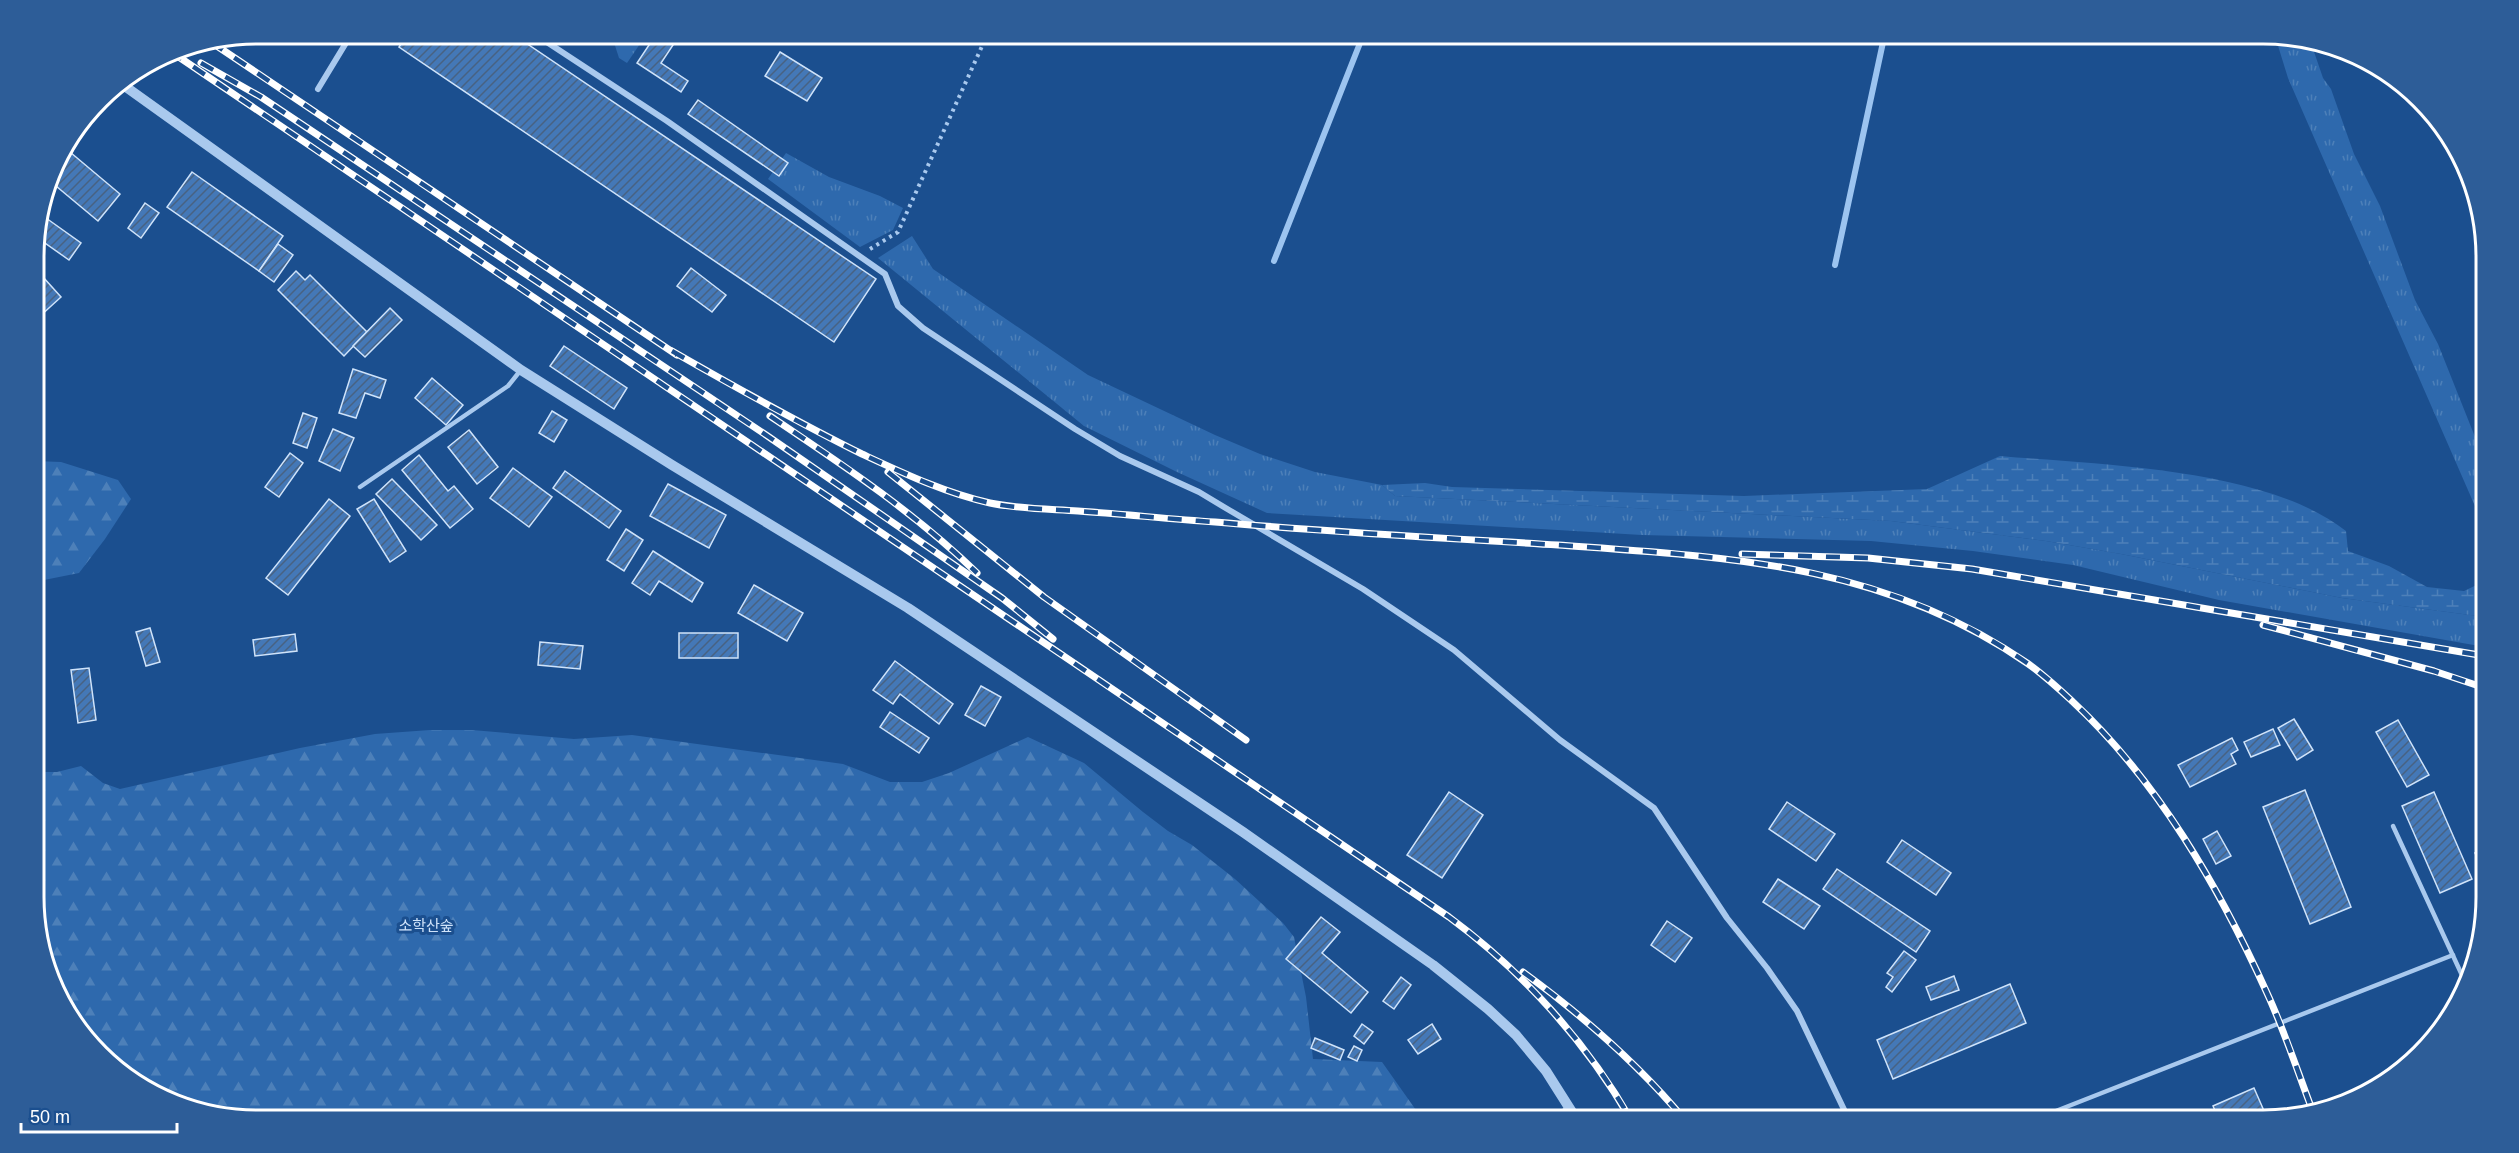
<svg xmlns="http://www.w3.org/2000/svg" width="2519" height="1153" font-family="Arial,'Noto Sans KR',sans-serif">
	<style>
		.grass { fill: url(#grass-tufts) }
		.forest { fill: url(#forest-firs) }
		.wetland { fill: url(#wetland-marsh) }
		.lines { fill: none; stroke-linecap: round; stroke-linejoin: round }
		.stream { stroke: #9cc4f0; stroke-width: 6 }
		.building { fill: url(#building-hatch); stroke: #cfe3fa; stroke-width: 1.5 }
		.path { stroke: #a9c9ee; stroke-width: 4; stroke-dasharray: 3 4.5; stroke-linecap: butt }
		.service { stroke: #a9c9ee; stroke-width: 4.5 }
		.minor { stroke: #a9c9ee; stroke-width: 6 }
		.tertiary { stroke: #a9c9ee; stroke-width: 10 }
		.rail-casing { stroke: #fff; stroke-width: 7 }
		.rail { stroke: #1b4f8f; stroke-width: 4.5; stroke-dasharray: 14; stroke-linecap: butt }
		.labels { text-anchor: middle; stroke-width: 6; stroke-linejoin: round; paint-order: stroke }
		.park-label { font-size: 15px; fill: #cfe3fa; stroke: #1b4f8f }
		.rim { fill: none; stroke: #fff; stroke-width: 3 }
	</style>
	<defs>
		<pattern id="grass-tufts" width="24" height="20" patternUnits="userSpaceOnUse" patternTransform="scale(1.5)"><rect width="24" height="20" fill="#2e69ad"/><path d="M3 7l-1-3M5 7V3M7 7l1-3M15 17l-1-3M17 17v-4M19 17l1-3" fill="none" stroke="#4d80b9"/></pattern>
		<pattern id="forest-firs" width="22" height="20" patternUnits="userSpaceOnUse" patternTransform="scale(1.5)"><rect width="22" height="20" fill="#2e69ad"/><path d="M5 1l3.5 6h-7zM16 11l3.5 6h-7z" fill="#4d80b9"/></pattern>
		<pattern id="wetland-marsh" width="20" height="14" patternUnits="userSpaceOnUse" patternTransform="scale(1.5)"><rect width="20" height="14" fill="#2e69ad"/><path d="M1 5h8M5 5V1M11 12h8M15 12V8" fill="none" stroke="#4d80b9"/></pattern>
		<pattern id="building-hatch" width="6" height="6" patternUnits="userSpaceOnUse" patternTransform="scale(1.5)"><rect width="6" height="6" fill="#4478b7"/><path d="M-1 1l2-2M0 6l6-6M5 7l2-2" fill="none" stroke="#486282"/></pattern>
	</defs>
	<rect width="100%" height="100%" fill="#1b4f8f"/>
	<g class="grass">
		<path d="M611 33H641L644 38 627 63 619 58Z"/>
		<path d="M2275 36 2311 43 2323 78 2331 89 2354 154 2380 206 2415 300 2438 344 2479 447 2485 450V529L2288 78Z"/>
		<path d="M786 153 829 177 880 196 903 208 893 230 860 247 768 179Z"/>
		<path d="M912 236 933 269 1088 375 1215 435 1260 454 1315 472 1382 485 1395 496 1891 521 2046 541 2121 554 2342 598 2485 617V647L2219 600 2073 565 1973 551 1871 541 1642 535 1267 513 1177 472 1084 426 878 258Z"/>
	</g>
	<g class="forest">
		<path d="M34 461 61 462 118 480 131 499 105 539 79 573 34 582Z"/>
		<path d="M430 730H472L574 739 632 735 843 764 890 782H922L949 773 1028 737 1084 763 1143 812 1168 831 1192 845 1235 879 1283 923 1294 937 1306 997 1313 1059 1382 1062 1423 1120H257L171 1103 120 1074 79 1032 50 982 35 926V766L39 772H57L81 766 103 783 120 789 300 748 375 734Z"/>
	</g>
	<path class="wetland" d="M2000 456C2100 465 2266 468 2346 531L2348 551 2389 566 2427 587 2464 591 2485 581V617L2342 598 2121 554 2046 541 1891 521 1395 496 1382 485 1425 483 1452 487 1744 496 1927 489Z"/>
	<g class="lines">
		<g class="stream">
			<path d="M1274 261 1364 33"/>
			<path d="M1835 265 1885 33"/>
		</g>
	</g>
	<g class="building">
		<path d="M408 33H511L876 279 834 342 399 47Z"/>
		<path d="M657 33H681L661 63 688 81 681 92 637 63Z"/>
		<path d="M780 52 822 78 807 101 765 76Z"/>
		<path d="M698 100 788 163 779 176 688 114Z"/>
		<path d="M64 147 120 194 98 221 50 181 56 157Z"/>
		<path d="M192 172 283 236 259 271 167 207Z"/>
		<path d="M145 203 159 213 141 238 128 228Z"/>
		<path d="M46 218 81 243 69 260 35 236Z"/>
		<path d="M278 244 293 255 274 282 259 271Z"/>
		<path d="M34 267 61 297 38 318 34 313Z"/>
		<path d="M691 268 726 295 712 312 677 286Z"/>
		<path d="M296 271 305 280 310 275 367 332 344 356 278 290Z"/>
		<path d="M390 308 402 320 365 357 353 346Z"/>
		<path d="M564 346 627 388 614 409 550 366Z"/>
		<path d="M353 369 386 380 380 398 365 393 356 418 339 413Z"/>
		<path d="M432 378 463 405 446 425 415 398Z"/>
		<path d="M552 411 567 420 554 442 539 433Z"/>
		<path d="M303 413 317 418 307 448 293 443Z"/>
		<path d="M333 429 354 438 340 471 319 461Z"/>
		<path d="M469 430 498 467 477 484 448 447Z"/>
		<path d="M290 453 303 463 279 497 265 487Z"/>
		<path d="M419 455 448 491 454 486 473 509 450 528 402 470Z"/>
		<path d="M513 468 552 497 529 527 490 498Z"/>
		<path d="M565 471 621 511 609 528 553 488Z"/>
		<path d="M392 479 437 525 421 540 376 494Z"/>
		<path d="M668 484 726 515 709 548 650 516Z"/>
		<path d="M329 499 350 516 288 595 266 578Z"/>
		<path d="M374 499 406 551 390 562 357 509Z"/>
		<path d="M626 529 643 540 624 571 607 560Z"/>
		<path d="M653 551 703 583 692 602 659 581 650 595 632 583Z"/>
		<path d="M754 585 803 613 787 641 738 613Z"/>
		<path d="M150 628 160 662 146 666 136 632Z"/>
		<rect x="679" y="633" width="59" height="25"/>
		<path d="M295 634 297 651 255 656 253 640Z"/>
		<path d="M540 642 583 646 580 669 538 665Z"/>
		<path d="M895 661 953 704 939 724 900 694 893 704 873 690Z"/>
		<path d="M89 668 96 720 78 723 71 670Z"/>
		<path d="M981 686 1001 697 985 726 965 715Z"/>
		<path d="M890 712 929 738 919 753 880 727Z"/>
		<path d="M2294 719 2313 750 2297 760 2278 728Z"/>
		<path d="M2398 720 2429 775 2407 787 2376 732Z"/>
		<path d="M2273 729 2280 745 2251 757 2244 742Z"/>
		<path d="M2232 738 2238 750 2231 754 2236 764 2190 787 2178 765Z"/>
		<path d="M2305 790 2351 907 2310 924 2263 807Z"/>
		<path d="M1449 792 1483 815 1442 878 1407 855Z"/>
		<path d="M2434 792 2472 879 2440 893 2402 806Z"/>
		<path d="M1787 802 1835 834 1816 861 1769 829Z"/>
		<path d="M2217 831 2231 856 2216 864 2203 839Z"/>
		<path d="M1902 840 1951 873 1936 895 1887 862Z"/>
		<path d="M2486 849V878L2475 853Z"/>
		<path d="M1837 869 1930 931 1916 952 1823 889Z"/>
		<path d="M1778 879 1820 906 1804 929 1763 902Z"/>
		<path d="M1321 917 1340 932 1322 953 1368 992 1351 1013 1286 959Z"/>
		<path d="M1667 921 1692 938 1675 962 1651 945Z"/>
		<path d="M1904 951 1916 960 1892 992 1886 987 1893 977 1887 973Z"/>
		<path d="M1954 976 1959 990 1931 1000 1926 987Z"/>
		<path d="M1401 977 1411 985 1394 1009 1383 1001Z"/>
		<path d="M2010 984 2026 1023 1893 1079 1877 1040Z"/>
		<path d="M1362 1024 1373 1032 1364 1044 1354 1036Z"/>
		<path d="M1432 1024 1441 1039 1418 1054 1408 1040Z"/>
		<path d="M1315 1038 1344 1050 1340 1060 1311 1048Z"/>
		<path d="M1354 1046 1362 1050 1357 1061 1348 1057Z"/>
		<path d="M2254 1088 2268 1120H2219L2213 1106Z"/>
	</g>
	<g class="lines">
		<path class="path" d="M870 249 898 232 988 33"/>
		<g class="service">
			<path d="M360 487 508 386 520 371"/>
			<path d="M2393 826 2467 986"/>
			<path d="M1552 1120 1567 1108"/>
			<path d="M2033 1120 2453 955"/>
		</g>
		<g class="minor">
			<path d="M533 33 667 121 885 274 898 306 923 328 1075 429 1120 456 1199 492 1229 510 1363 589 1454 650 1560 740 1654 808 1727 918 1767 968 1797 1011 1849 1120"/>
			<path d="M318 89 352 33"/>
		</g>
		<path class="tertiary" d="M119 82 521 370 672 465 908 608 1243 832 1433 965 1488 1009 1516 1035 1546 1071 1577 1120"/>
		<g class="rail-casing">
			<g id="rail">
				<path d="M211 42 677 355"/>
				<path d="M170 51 1449 917C1522 971 1586 1041 1631 1120"/>
				<path d="M201 63 261 97 769 437 1002 598 1053 639"/>
				<path d="M672 351C735 387 797 422 862 454 903 473 945 493 990 503 1019 509 1048 509 1078 511 1123 514 1169 519 1215 522 1329 532 1443 538 1558 545 1728 557 1881 563 2027 663 2043 674 2058 688 2072 701 2158 781 2219 887 2267 993 2285 1032 2298 1073 2313 1112"/>
				<path d="M770 416C843 465 914 512 977 573"/>
				<path d="M888 472 1044 597 1246 740"/>
				<path d="M1742 554 1868 558 1972 569 2485 656"/>
				<path d="M2263 625 2434 671 2485 688"/>
				<path d="M1523 972C1582 1015 1638 1064 1685 1120"/>
			</g>
		</g>
		<use href="#rail" class="rail"/>
	</g>
	<g class="labels">
		<g class="park-label">
			<text x="426" y="931">소학산숲</text>
		</g>
	</g>
	<path d="M0 0H2519V1153H0ZM257 44H2263A213 213 0 0 1 2476 257V897A213 213 0 0 1 2263 1110H257A213 213 0 0 1 44 897V257A213 213 0 0 1 257 44Z" fill="#2d5d98" fill-rule="evenodd"/>
	<path class="rim" d="M257 44H2263A213 213 0 0 1 2476 257V897A213 213 0 0 1 2263 1110H257A213 213 0 0 1 44 897V257A213 213 0 0 1 257 44Z"/>
	<path d="M21 1123v9h156v-9" fill="none" stroke="#ffffff" stroke-width="3"/>
	<text x="30" y="1123" font-size="18" fill="#ffffff" stroke="#1b4f8f" stroke-width="4.5" paint-order="stroke">50 m</text>
</svg>
